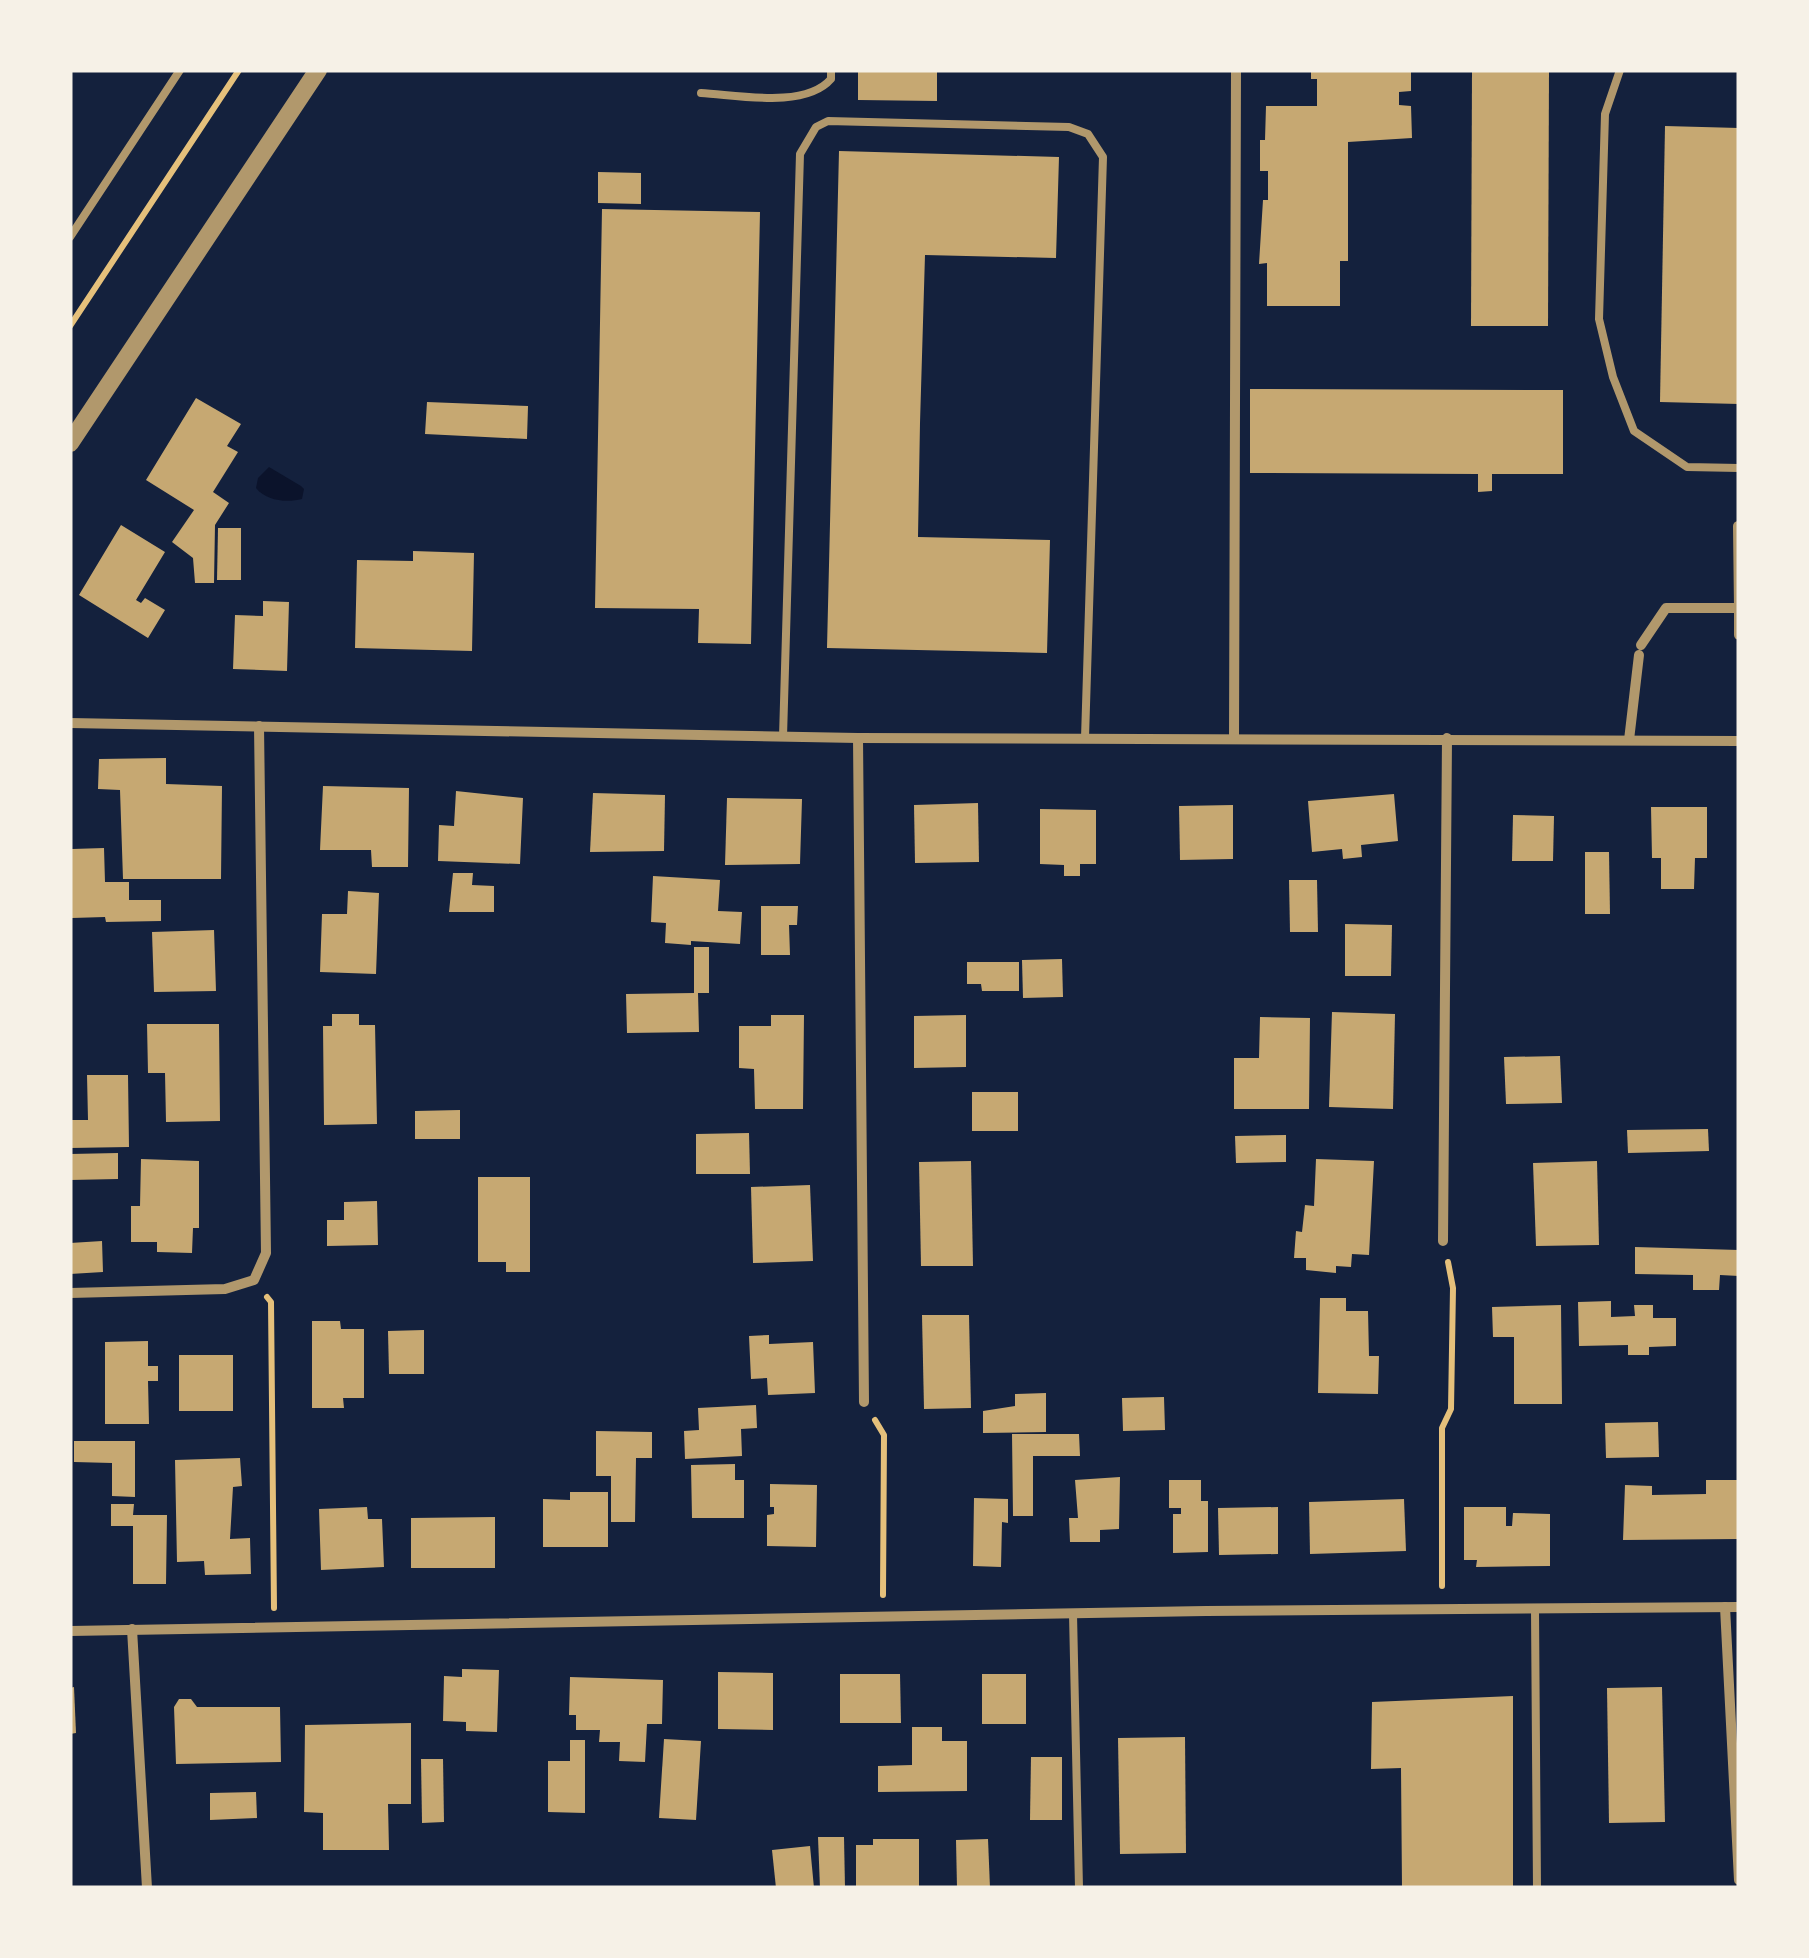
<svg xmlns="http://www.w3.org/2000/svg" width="1809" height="1958" font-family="'Open Sans',sans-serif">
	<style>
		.water { fill: #0b132b }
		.building { fill: #c6a872 }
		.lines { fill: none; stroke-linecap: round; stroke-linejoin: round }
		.path { stroke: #e5c07b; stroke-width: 6 }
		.service { stroke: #b1986c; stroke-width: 8 }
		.minor { stroke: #b1986c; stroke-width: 10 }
		.tertiary { stroke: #b1986c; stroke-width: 18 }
	</style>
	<rect width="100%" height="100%" fill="#14213d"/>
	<path class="water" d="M269 467 301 486 304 489 302 499C287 503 266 501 256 488L258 478Z"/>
	<g class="building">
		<path d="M858 70H937V101L858 100Z"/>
		<path d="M1311 70H1411V91L1399 92V105L1411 106 1412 138 1348 142V261H1340V306H1267V263L1259 264 1263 200H1268V171H1260V140H1265L1266 106H1317V79H1311Z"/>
		<path d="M1472 70H1549L1548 326H1471Z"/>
		<path d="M1665 126 1739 128V404L1660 402Z"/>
		<path d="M839 151 1059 157 1056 258 925 255 920 423 918 537 1050 540 1047 653 827 648Z"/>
		<path d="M598 172 641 173V204L598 203Z"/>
		<path d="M602 209 760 212 751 644 698 643 699 609 595 608Z"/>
		<path d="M1250 389 1563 390V474H1492V491L1478 492V474L1250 473Z"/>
		<path d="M196 398 241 424 227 446 238 452 213 492 229 503 215 525 214 583H195L193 558 172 542 194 510 146 480Z"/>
		<path d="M427 402 528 406 527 439 425 434Z"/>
		<path d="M121 525 165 552 136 600 141 603 145 598 165 610 148 638 79 595Z"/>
		<path d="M218 528H241V580H217Z"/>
		<path d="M413 551 474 553 472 651 355 648 357 560 413 561Z"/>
		<path d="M263 601 289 602 287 671 233 669 235 615 263 616Z"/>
		<path d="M166 758V784L222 786 221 879H123L120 790 98 789 99 759Z"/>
		<path d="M323 786 409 788 408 867H372L371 850H320Z"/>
		<path d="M456 791 523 798 520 864 438 861 439 825 454 826Z"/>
		<path d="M593 793 665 795 664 851 590 852Z"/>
		<path d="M1394 794 1398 841 1361 845 1362 857 1343 859 1342 849 1312 852 1308 801Z"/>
		<path d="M727 798 802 799 800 864 725 865Z"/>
		<path d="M978 803 979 862 915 863 914 805Z"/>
		<path d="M1233 805V859L1180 860 1179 806Z"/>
		<path d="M1651 807H1707V858H1695L1694 889H1661V858H1652Z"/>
		<path d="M1040 809 1096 810V864H1080V876H1064V865L1040 864Z"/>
		<path d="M1513 815 1554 816 1553 861H1512Z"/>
		<path d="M104 848 105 882H129V900H161V921L106 922 105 917 72 918V849Z"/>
		<path d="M1585 852H1609L1610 914H1585Z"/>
		<path d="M453 873H473L472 885 494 886V912H449Z"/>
		<path d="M653 876 720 880 718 911 742 912 740 944 691 941V945L665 943 666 923 651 922Z"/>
		<path d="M1289 880H1317L1318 932H1290Z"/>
		<path d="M348 891 379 893 376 974 320 972 322 914H347Z"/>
		<path d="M761 906H798L797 925H789L790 955H761Z"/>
		<path d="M1345 924 1392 925 1391 976H1345Z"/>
		<path d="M214 930 216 991 154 992 152 932Z"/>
		<path d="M694 947H709V993H698L699 1032 627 1033 626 994 694 993Z"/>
		<path d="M1062 959 1063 997 1023 998 1022 960Z"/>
		<path d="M967 962H1019V991H982L981 984H967Z"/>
		<path d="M1332 1012 1395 1014 1393 1109 1329 1107Z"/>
		<path d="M332 1014H359V1025H375L377 1124 324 1125 323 1026H332Z"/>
		<path d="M771 1015H804L803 1109H755L754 1069 739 1068V1026H771Z"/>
		<path d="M966 1015V1067L914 1068V1016Z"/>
		<path d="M1260 1017 1310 1018 1309 1109H1234V1058H1259Z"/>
		<path d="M147 1024H219L220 1121 166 1122 165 1073H148Z"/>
		<path d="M1560 1056 1562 1103 1506 1104 1504 1057Z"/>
		<path d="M87 1075H128L129 1147 70 1148V1120H88Z"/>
		<rect x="972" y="1092" width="46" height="39"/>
		<path d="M460 1110V1139H415V1111Z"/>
		<path d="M1708 1129 1709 1151 1628 1153 1627 1130Z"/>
		<path d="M749 1133 750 1174H696V1134Z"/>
		<path d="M1286 1135V1162L1236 1163 1235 1136Z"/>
		<path d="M118 1153V1179L70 1180V1154Z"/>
		<path d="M141 1159 199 1161V1228H193L192 1253 157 1252V1242H131V1206H140Z"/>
		<path d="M1316 1159 1374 1161 1369 1255 1352 1254 1351 1267 1336 1266V1273L1306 1270V1258H1294L1296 1231 1302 1232 1305 1205 1314 1206Z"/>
		<path d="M971 1161 973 1266H921L919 1162Z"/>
		<path d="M1597 1161 1599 1245 1536 1246 1533 1163Z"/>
		<path d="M478 1177H530V1272H506V1262H478Z"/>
		<path d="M810 1185 813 1261 753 1263 751 1187Z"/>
		<path d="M377 1201 378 1245 327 1246V1220H344V1202Z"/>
		<path d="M102 1241 103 1272 70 1274V1243Z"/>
		<path d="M1635 1247 1739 1250V1276L1720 1275 1719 1290H1693V1275L1635 1274Z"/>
		<path d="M1320 1298H1346V1311H1368L1369 1356H1379L1378 1394 1318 1393Z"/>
		<path d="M1611 1301V1317L1635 1316 1634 1305H1653V1318H1676V1346L1649 1347V1355H1628V1345L1579 1346 1578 1302Z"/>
		<path d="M1561 1305 1562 1404H1514V1337H1493L1492 1307Z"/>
		<path d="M922 1315H969L971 1408 924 1409Z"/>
		<path d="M312 1321H340L341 1329H364V1398H343L344 1408H312Z"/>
		<path d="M424 1330V1374H389L388 1331Z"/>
		<path d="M769 1335V1344L813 1342 815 1393 768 1395 767 1378 751 1379 749 1336Z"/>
		<path d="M148 1341V1366H158V1381H148L149 1424H105V1342Z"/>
		<rect x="179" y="1355" width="54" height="56"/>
		<path d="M1046 1393V1432L983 1433V1411L1015 1406V1394Z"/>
		<path d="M1164 1397 1165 1430 1123 1431 1122 1398Z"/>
		<path d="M756 1405 757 1428 741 1429 742 1456 685 1459 684 1431 699 1430 698 1408Z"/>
		<path d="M1658 1422 1659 1457 1606 1458 1605 1423Z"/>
		<path d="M596 1431 652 1432V1458H636L635 1522H611V1476H596Z"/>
		<path d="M1012 1434H1079L1080 1456H1033V1516H1013Z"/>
		<path d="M74 1441H135V1497L112 1496V1463L74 1462Z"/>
		<path d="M240 1458 242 1486 233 1487 230 1539 250 1538 251 1574 205 1575 204 1561 177 1562 175 1460Z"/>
		<path d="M735 1464V1480H744V1518H692L691 1465Z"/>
		<path d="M1120 1477 1119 1529 1100 1530V1542H1070L1069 1518H1078L1075 1480Z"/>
		<path d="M1169 1480H1201V1501H1208V1552L1173 1553V1514H1181V1508H1169Z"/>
		<path d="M1706 1480H1739V1539L1623 1540 1625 1485 1652 1486V1495L1706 1494Z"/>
		<path d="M770 1484 817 1485 816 1547 767 1546V1515L774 1514V1507H770Z"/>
		<path d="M570 1492H608V1547H543V1499L570 1500Z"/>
		<path d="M974 1498 1008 1499V1523L1002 1522 1001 1567 973 1566Z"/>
		<path d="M1404 1499 1406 1551 1310 1554 1309 1502Z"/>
		<path d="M111 1504H134L133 1515H167L166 1584H133V1526H111Z"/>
		<path d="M367 1507 368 1519H382L384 1567 321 1570 319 1509Z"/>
		<path d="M1278 1507V1554L1219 1555 1218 1508Z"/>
		<path d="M1464 1507H1506V1526H1512L1513 1513 1550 1514V1566L1476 1567 1477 1560H1464Z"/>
		<path d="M495 1517V1568H411V1518Z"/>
		<path d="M462 1669 499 1670 497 1732 466 1731V1722L443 1721 444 1676 462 1677Z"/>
		<path d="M718 1672 773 1673V1730L718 1729Z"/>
		<path d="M840 1674H900L901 1723H840Z"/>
		<rect x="982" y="1674" width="44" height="50"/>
		<path d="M570 1677 663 1680 662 1724H647L645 1762 619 1761 620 1742H599L600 1730H576V1715H569Z"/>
		<path d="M74 1687 76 1733 70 1734V1688Z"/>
		<path d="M1662 1687 1665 1822 1609 1823 1607 1688Z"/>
		<path d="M1513 1696V1888H1402L1401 1768 1371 1769 1372 1702Z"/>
		<path d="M179 1699H191L197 1707H280L281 1762 176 1764 174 1707Z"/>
		<path d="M411 1723V1804H388L389 1850H323V1813L304 1812 305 1725Z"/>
		<path d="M912 1727H942V1741H967V1791L878 1792V1766L912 1765Z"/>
		<path d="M1185 1737 1186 1853 1120 1854 1118 1738Z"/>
		<path d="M664 1739 701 1741 696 1820 659 1818Z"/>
		<path d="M570 1740H585V1813L548 1812V1761H570Z"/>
		<path d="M1031 1757H1062V1820H1030Z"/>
		<path d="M421 1759H443L444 1822 422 1823Z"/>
		<path d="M256 1792 257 1818 210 1820V1793Z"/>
		<path d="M818 1837H844L845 1888H820Z"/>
		<path d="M873 1839H919V1888H856V1845H873Z"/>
		<path d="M988 1839 990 1888H957L956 1840Z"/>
		<path d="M810 1846 814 1888H776L772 1850Z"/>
	</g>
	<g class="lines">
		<g class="path">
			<path d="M70 326 239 70"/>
			<path d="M267 1297 271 1302 274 1608"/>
			<path d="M875 1420 884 1435 883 1595"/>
			<path d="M1442 1586V1428L1451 1409 1453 1288 1448 1262"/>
		</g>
		<g class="service">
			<path d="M1620 70 1605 114 1599 319 1613 377 1634 431 1687 467 1739 468"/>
			<path d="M701 93C738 95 805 109 831 79V70"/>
			<path d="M70 237 180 70"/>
			<path d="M783 737 800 154 816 127 828 121 1069 127 1088 134 1103 157 1085 738"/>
			<path d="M1535 1610 1537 1888"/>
			<path d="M1073 1614 1079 1888"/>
		</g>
		<g class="minor">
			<path d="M1739 608V635"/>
			<path d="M1641 645 1666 608H1739L1738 526"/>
			<path d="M70 723 858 738 1739 741"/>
			<path d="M858 738 864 1402"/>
			<path d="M1234 738 1236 70"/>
			<path d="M1629 740 1639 655"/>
			<path d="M1443 1241 1447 738"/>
			<path d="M70 1293 225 1289 254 1280 266 1253 259 726"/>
			<path d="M1725 1607 1739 1880"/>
			<path d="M132 1629 147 1888"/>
			<path d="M70 1631 1206 1611 1739 1607"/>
		</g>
		<path class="tertiary" d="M70 443 318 70"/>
	</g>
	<rect width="1809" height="1958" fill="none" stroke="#f6f1e7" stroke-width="145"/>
</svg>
